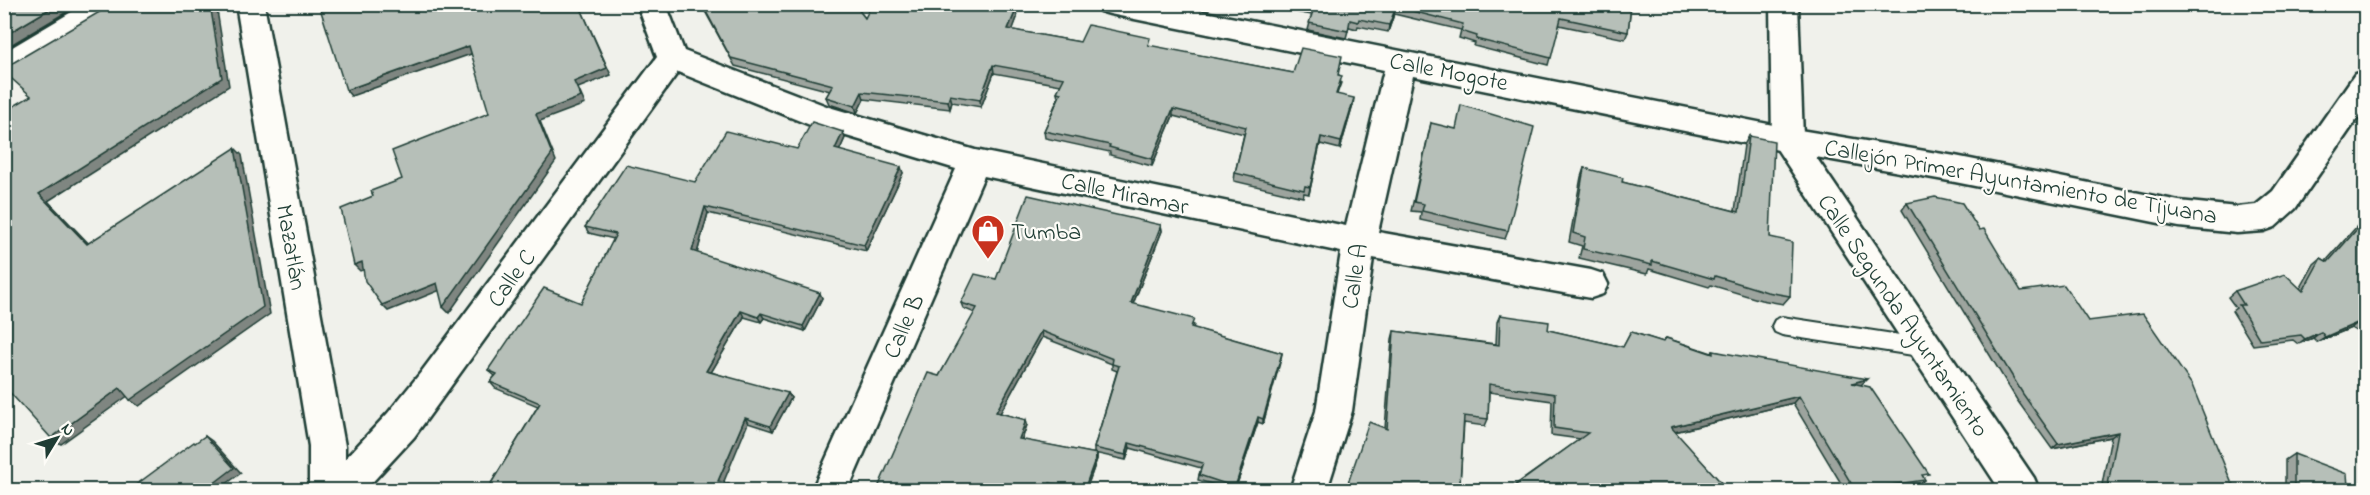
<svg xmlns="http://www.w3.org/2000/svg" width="2370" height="495" font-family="'Indie Flower',sans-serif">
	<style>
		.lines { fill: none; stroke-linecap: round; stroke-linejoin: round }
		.service-casing { stroke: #1f3d34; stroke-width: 4 }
		.minor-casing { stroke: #1f3d34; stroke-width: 5 }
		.tertiary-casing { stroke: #1f3d34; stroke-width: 5 }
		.service { fill: #fdfcf7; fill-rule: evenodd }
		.minor { fill: #fdfcf7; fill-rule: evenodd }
		.tertiary { fill: #fdfcf7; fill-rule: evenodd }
		.wall { fill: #9da49e; stroke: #1f3d34; stroke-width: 1.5 }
		.shaded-wall { fill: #7f8681; stroke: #1f3d34; stroke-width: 1.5 }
		.building { fill: #b6bfb8; stroke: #1f3d34; stroke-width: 1.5 }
		.labels { text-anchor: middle; stroke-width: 4.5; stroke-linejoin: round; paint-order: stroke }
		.street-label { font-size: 24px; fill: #1f3d34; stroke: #fdfcf7 }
		.poi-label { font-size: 24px; fill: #1f3d34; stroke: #fdfcf7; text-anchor: start }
	</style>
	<rect width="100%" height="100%" fill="#f0f1eb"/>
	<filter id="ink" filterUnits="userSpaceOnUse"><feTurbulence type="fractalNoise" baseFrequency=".0167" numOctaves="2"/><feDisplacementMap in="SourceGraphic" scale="12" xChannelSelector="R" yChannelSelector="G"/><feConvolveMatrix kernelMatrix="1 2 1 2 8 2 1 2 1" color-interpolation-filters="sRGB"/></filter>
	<g filter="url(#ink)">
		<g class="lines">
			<g class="service-casing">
				<path id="service" d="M1782 317 1926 339 1933 342 1936 348 1933 354 1926 357 1782 335 1775 332 1772 326 1775 320Z"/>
			</g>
			<g class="minor-casing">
				<g id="minor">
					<path d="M85 4H123L119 11 15 74 4 77V52Z"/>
					<path d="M236 4H264L345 446V459L388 413 422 371 657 57 637 4H666L684 51 829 107 975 150 1346 226 1384 70 1110 14 1100 11 1096 4H1165L1788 128 1955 156 2179 201 2237 207 2256 205 2273 191 2355 74 2366 71V106L2295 209 2275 227 2264 231 2237 233 2179 227 1955 182 1788 152 1413 76 1378 232 1591 270 1603 274 1608 284 1603 294 1591 298 1373 258 1352 411 1327 490H1290L1316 411 1341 252 984 176 848 490H812L956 169 810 125 678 72 414 437 365 490H309V446Z"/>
				</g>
			</g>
			<g class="tertiary-casing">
				<path id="tertiary" d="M1770 4H1798L1803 138 2034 478 2039 490H2000L1777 149 1772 140Z"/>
			</g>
			<use href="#service" class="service"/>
			<use href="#minor" class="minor"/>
			<use href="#tertiary" class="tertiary"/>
		</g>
		<g class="wall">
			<path d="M701 4H854L865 18H1017L1012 30 1080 42 1150 46 1293 73 1339 75 1341 83 1337 94 1353 105 1340 149 1320 144 1309 194 1304 193 1303 197 1234 181 1235 173 1244 134 1173 116 1152 166 1110 155V152L1045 138 1044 131 1058 98 1057 92 1061 85 994 73 981 107 952 102 950 109 864 99 857 113 829 104 826 97 830 91 735 66Z"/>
			<path d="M1251 4H1631L1628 32 1625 39 1559 25 1548 65 1474 46 1475 43 1459 38 1461 30 1394 14 1388 32 1358 26 1357 29 1349 27 1346 38 1308 30 1312 15Z"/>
			<path d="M1431 123 1508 231 1505 239 1420 220 1421 212 1411 211Z"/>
			<path d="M1749 136 1770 237 1790 296 1783 304 1761 300 1711 285 1709 287 1649 269 1647 274 1579 258 1582 246 1569 242 1581 177 1584 168 1622 182 1735 211 1744 145Z"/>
			<path d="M845 138 839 151 903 173 866 251 708 213 697 253 822 298 805 331 764 318 761 322 744 317 711 372 791 398 773 431 748 423 487 490 538 406 495 388 490 382 495 376 488 370 581 303 614 239 589 233 585 227 695 182 797 149Z"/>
			<path d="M1907 203 2021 291 2088 321 2232 484 2259 490H2101L2111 437 2052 449 2017 400 1902 210Z"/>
			<path d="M2366 216V337L2351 328 2317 342 2313 338 2298 344 2293 340 2253 345 2232 311 2236 308 2228 297 2235 291 2300 289 2314 264 2321 258 2326 261Z"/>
			<path d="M1161 225 1162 231 1133 304 1194 325 1193 328 1282 353 1263 424 1258 422 1235 490H1231L1198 480 1199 475 1201 468 1130 448 1126 460 1094 453V448L1117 371 1112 369V364L1042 337 1000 413 1026 420 1027 425 1022 440 1097 454V459L1086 490H1060L1051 488 1050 490H877L939 376 975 313 963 308 961 303 996 279Z"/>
			<path d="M1500 315 1548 330 1623 347 1631 332 1663 342 1666 338 1712 353 1713 351 1861 385 1925 480 1918 487 1891 490H1845L1793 403 1675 432 1725 487 1722 490H1508L1580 439 1551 435 1552 401 1489 392 1488 419 1485 426 1464 423 1460 483 1478 490H1350L1346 489 1348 483 1385 428 1392 339 1394 331 1496 344 1497 322Z"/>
			<path d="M2294 454 2348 486 2359 490H2285V460Z"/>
		</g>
		<g class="shaded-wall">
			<path d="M58 4H80L4 49V36Z"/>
			<path d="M210 4H216L229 86 48 201 96 251 87 244 39 194Z"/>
			<path d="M579 4 611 75 578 88 585 104 540 121 556 161 449 313 443 307 536 114Z"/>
			<path d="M1396 7 1394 14 1388 32 1389 25Z"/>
			<path d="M1016 10 1017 18 1010 37 1008 29Z"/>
			<path d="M469 46 474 53 351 96 346 90Z"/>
			<path d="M993 65 994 73 981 107 980 100Z"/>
			<path d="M862 92 864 99 857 113 855 106Z"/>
			<path d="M950 95 952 102 950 109 948 101Z"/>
			<path d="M1354 98 1353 105 1340 149 1341 142Z"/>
			<path d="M1173 109V116L1152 166V159Z"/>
			<path d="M843 132 845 138 837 156 835 149Z"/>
			<path d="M1321 137 1320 144 1309 194 1310 187Z"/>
			<path d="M235 148 242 155 270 314 139 406 130 400Z"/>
			<path d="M901 167 903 173 866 251 864 245Z"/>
			<path d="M705 207 708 213 696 257 692 251Z"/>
			<path d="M1161 225 1162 231 1131 309V303Z"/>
			<path d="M362 262 368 268 360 271 354 265Z"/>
			<path d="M437 283 443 289 388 311 382 305Z"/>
			<path d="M820 293 822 298 805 331 803 326Z"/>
			<path d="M741 311 744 317 709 376 706 371Z"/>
			<path d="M761 313 764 318 761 322 758 317Z"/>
			<path d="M2359 322 2351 328 2317 342 2325 337Z"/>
			<path d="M1041 331 1042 337 998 417 996 412Z"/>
			<path d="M2321 332 2313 338 2298 344 2305 339Z"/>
			<path d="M1282 353 1281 359 1263 424V419Z"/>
			<path d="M1867 379 1860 386 1852 383Z"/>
			<path d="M120 388 129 395 61 444 51 438Z"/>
			<path d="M788 393 791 398 773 431 770 426Z"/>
			<path d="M1799 396 1793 403 1666 434 1671 427Z"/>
			<path d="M1258 417V422L1235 490V487Z"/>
			<path d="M745 418 748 423 722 486 718 481Z"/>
			<path d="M1026 420 1027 425 1020 444 1019 439Z"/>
			<path d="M2118 432 2111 437 2052 449 2058 444Z"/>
			<path d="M205 436 212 441 241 473 218 490H205Z"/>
			<path d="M1129 443 1130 448 1126 460V455Z"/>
			<path d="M1097 454V459L1086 490H1084Z"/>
		</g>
		<g class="building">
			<path d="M4 4H58L4 36Z"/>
			<path d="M113 4H210L222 78 39 194 87 244 235 148 263 307 130 400 120 388 51 438 4 386V112L31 96 4 72V68Z"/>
			<path d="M579 4 607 68 574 82 581 97 536 114 552 154 443 307 437 283 382 305 365 281 362 262 354 265 341 209 373 196 371 191 402 179 392 151 489 113 469 46 346 90 319 5Z"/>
			<path d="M702 4H854L865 18 872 4H987L1016 10 1008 29 1080 42 1088 25 1150 38 1148 45 1293 73 1301 48 1342 56 1338 75 1342 76 1336 94 1354 98 1341 142 1321 137 1310 187 1305 186 1304 190 1235 173 1246 127 1173 109 1152 159 1109 147 1110 145 1044 131 1061 93 1057 92 1064 78 993 65 980 100 950 95 948 101 862 92 855 106 826 97 833 85 731 58Z"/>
			<path d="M1292 4H1631L1628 32 1561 18 1551 58 1476 39 1477 36 1461 31 1463 24 1396 7 1389 25 1359 19 1358 22 1350 20 1348 31 1309 23 1314 8Z"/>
			<path d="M1461 105 1534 127 1508 231 1422 211 1424 204 1414 202 1431 123 1456 129Z"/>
			<path d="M812 122 843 132 835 149 901 167 864 245 705 207 692 251 820 293 803 326 761 313 758 317 741 311 706 371 788 393 770 426 745 418 718 481 752 490H487L540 403 490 382 497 374 488 370 544 288 581 303 616 234 585 227 626 165 695 182 726 131 797 149Z"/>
			<path d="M1749 136 1774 141 1770 237 1792 242 1790 296 1767 292 1715 276 1714 279 1652 261V265L1583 249 1585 237 1573 233 1584 168 1623 178 1622 182 1739 212Z"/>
			<path d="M1028 195 1161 225 1131 303 1194 319 1191 327 1282 353 1263 419 1258 417 1235 487 1199 475 1203 463 1129 443 1126 455 1094 448 1119 366 1112 364 1113 359 1041 331 996 412 1026 420 1019 439 1097 454 1084 490H1078L1050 483 1048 490H984L970 487 969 490H877L928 373 939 376 977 308 961 303 975 274 996 279Z"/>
			<path d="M1935 197 1962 203 1979 230 1984 229 2021 291 2064 285 2088 321 2143 314 2192 385 2232 484 2259 490H2107L2118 432 2058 444 2023 394 1907 203Z"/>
			<path d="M2366 219V326L2359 322 2325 337 2321 332 2305 339 2301 335 2260 340 2239 305H2244L2235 291 2285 274 2303 291 2321 258 2328 262Z"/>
			<path d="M1500 315 1549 322 1548 330 1623 347 1631 332 1663 342 1666 338 1713 354V351L1867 379 1852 383 1870 387 1929 474 1922 475 1925 480 1855 490 1799 396 1671 427 1725 487 1720 490H1509L1588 433 1554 428 1555 394 1489 384 1488 419 1464 416 1460 483 1478 485V490H1366L1348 483 1369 422 1387 429 1394 331 1499 345Z"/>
			<path d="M205 436 234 468 205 490H129L194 442 195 443Z"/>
			<path d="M2294 454 2347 474 2348 486 2359 490H2294Z"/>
			<path d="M404 487 416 490H401Z"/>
		</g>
	</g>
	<defs>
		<g id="shop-pin" transform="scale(1.725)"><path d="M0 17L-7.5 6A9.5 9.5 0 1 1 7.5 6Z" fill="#c8321e" stroke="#fdfcf7"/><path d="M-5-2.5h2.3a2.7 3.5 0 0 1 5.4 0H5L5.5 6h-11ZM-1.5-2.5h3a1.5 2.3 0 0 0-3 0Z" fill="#fff"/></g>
	</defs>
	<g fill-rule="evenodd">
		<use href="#shop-pin" x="988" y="231"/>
	</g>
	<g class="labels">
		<g class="street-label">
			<text transform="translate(1449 71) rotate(11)" y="8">Calle Mogote</text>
			<text transform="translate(2021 181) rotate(10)" y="8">Callejón Primer Ayuntamiento de Tijuana</text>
			<text transform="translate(1125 193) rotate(12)" y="8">Calle Miramar</text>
			<text transform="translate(292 247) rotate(80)" y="8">Mazatlán</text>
			<text transform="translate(1354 276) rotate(-81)" y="8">Calle A</text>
			<text transform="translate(511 278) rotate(-54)" y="8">Calle C</text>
			<text transform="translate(1904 315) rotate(56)" y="8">Calle Segunda Ayuntamiento</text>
			<text transform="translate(903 326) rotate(-66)" y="8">Calle B</text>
		</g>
		<g class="poi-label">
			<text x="1011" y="239">Tumba</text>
		</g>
	</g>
	<rect width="2370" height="495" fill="none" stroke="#fdfcf7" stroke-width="24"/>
	<rect x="12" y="12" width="2346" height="471" fill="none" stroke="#1f3d34" stroke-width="2" filter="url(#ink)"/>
	<g transform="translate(57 438) rotate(52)" stroke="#fdfcf7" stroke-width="4.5" paint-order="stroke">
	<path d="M0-4.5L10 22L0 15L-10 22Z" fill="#1f3d34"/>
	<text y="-9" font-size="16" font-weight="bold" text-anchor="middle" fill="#1f3d34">N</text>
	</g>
</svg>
